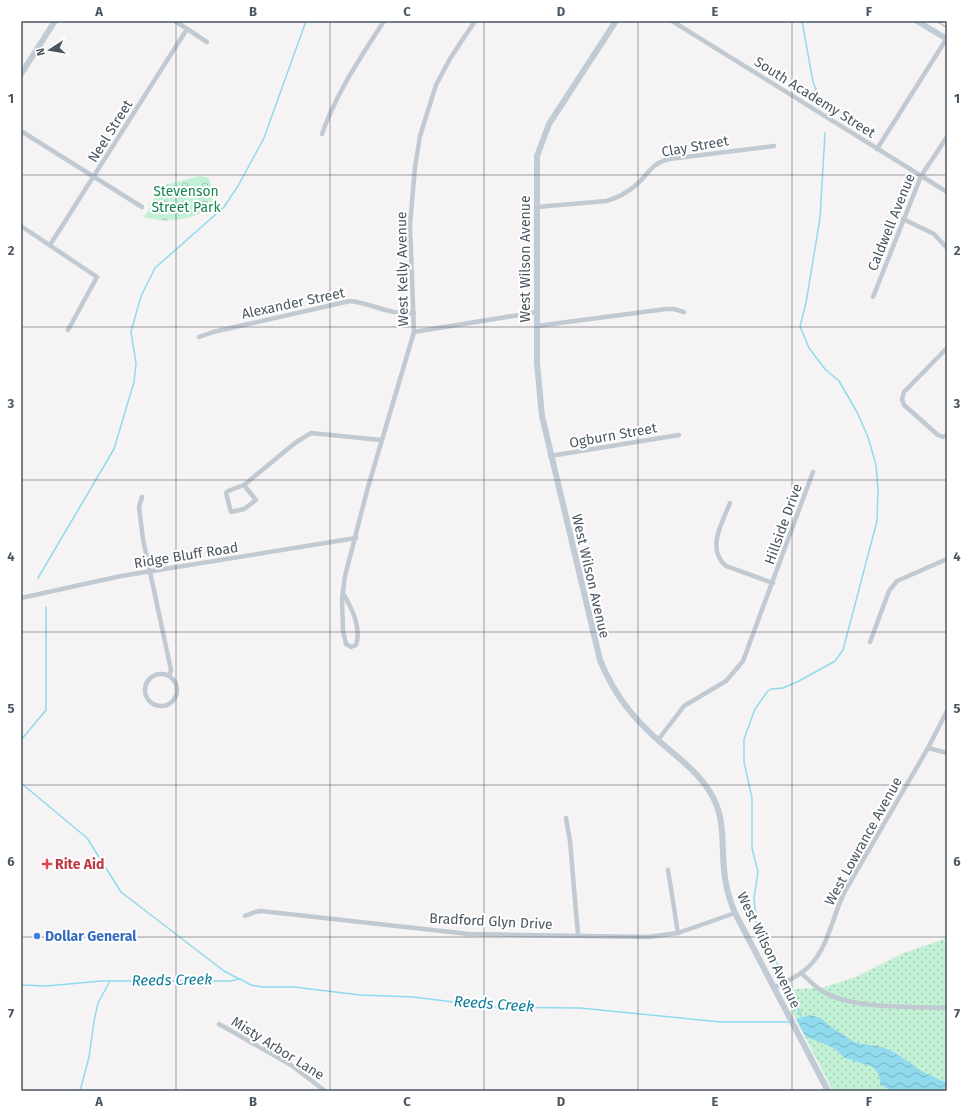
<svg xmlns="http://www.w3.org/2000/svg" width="968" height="1112" font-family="'Fira Sans',sans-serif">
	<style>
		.grass { fill: url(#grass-dots) }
		.park { fill: url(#park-crowns) }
		.water { fill: url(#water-waves) }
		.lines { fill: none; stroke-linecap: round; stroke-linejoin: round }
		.stream { stroke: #90daee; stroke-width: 1.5 }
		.street { stroke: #c1cad2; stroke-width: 4.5 }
		.secondary { stroke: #c1cbd6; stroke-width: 6 }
		.rail { stroke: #b5b8bd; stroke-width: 1.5 }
		.grid { fill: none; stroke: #4a5661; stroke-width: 1; stroke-opacity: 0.55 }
		.health-dot { fill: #e0444e; stroke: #fff; stroke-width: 1.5 }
		.shop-dot { fill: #3f7fe0; stroke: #fff; stroke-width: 1.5 }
		.labels { text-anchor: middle; stroke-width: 4; stroke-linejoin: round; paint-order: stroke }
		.street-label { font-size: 14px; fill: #4a5661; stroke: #fff }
		.park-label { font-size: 14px; fill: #17864f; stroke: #fff }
		.health-label { font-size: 14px; font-weight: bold; fill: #be3a42; stroke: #fff; text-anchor: start }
		.shop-label { font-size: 14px; font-weight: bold; fill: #366cbe; stroke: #fff; text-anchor: start }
		.water-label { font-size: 15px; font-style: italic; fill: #0c7c9b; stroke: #fff }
		.neatline { fill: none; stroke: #4a5661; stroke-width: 1.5 }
		.grid-label { font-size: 13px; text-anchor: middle; font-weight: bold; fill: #4a5661 }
	</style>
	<defs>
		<pattern id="grass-dots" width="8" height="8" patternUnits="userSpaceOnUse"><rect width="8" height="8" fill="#c3f1d5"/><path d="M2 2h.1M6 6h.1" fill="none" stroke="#a0c6b0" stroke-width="1.8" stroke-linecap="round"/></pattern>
		<pattern id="park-crowns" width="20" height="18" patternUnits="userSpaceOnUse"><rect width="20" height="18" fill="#c3f1d5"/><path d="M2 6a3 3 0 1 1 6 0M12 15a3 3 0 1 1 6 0" fill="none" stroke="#a0c6b0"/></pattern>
		<pattern id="water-waves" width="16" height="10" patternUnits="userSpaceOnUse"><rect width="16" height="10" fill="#90daee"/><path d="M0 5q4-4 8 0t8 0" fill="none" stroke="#78b4c4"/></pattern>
	</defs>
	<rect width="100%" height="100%" fill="#f5f3f3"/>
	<path class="grass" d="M947 938V1091H833L784 996 785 990 825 987 856 977 904 953Z"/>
	<path class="park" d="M200 176 209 178 214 194 210 208C191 220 165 224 144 217L151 206 149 204 165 185Z"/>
	<path class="water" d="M811 1015 822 1019 831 1027 856 1043 882 1047 894 1052 923 1072 947 1083V1091H893L880 1085 879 1075 873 1067 845 1058 834 1048 805 1036 796 1019Z"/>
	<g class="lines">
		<g class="stream">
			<path d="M802 21 813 82 820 100"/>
			<path d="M38 578 114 449 134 382 136 363 131 332 141 296 155 268 224 207 238 186 264 138 306 21"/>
			<path d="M21 740 46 710V607"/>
			<path d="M21 783 87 838 121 892 224 971 239 979"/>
			<path d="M778 965 756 921 754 898 758 872 752 848V798L744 762V739L755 709 767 692 771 689 783 688 799 681 835 661 843 650 877 521 878 490 876 465 868 437 857 412 839 381 825 369 809 348 800 326 806 303 820 218 825 133"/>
			<path d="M21 985 47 986 101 981H230L240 979 251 985 262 987H294L360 995 413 997 494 1007 580 1008 721 1022H790"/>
			<path d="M792 994 802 1018"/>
			<path d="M80 1091 89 1057 94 1021 98 1003 110 981"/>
		</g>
		<g class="street">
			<path d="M175 21 207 42"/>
			<path d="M672 21 947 192"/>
			<path d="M21 131 142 207"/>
			<path d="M322 134C336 93 361 57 384 21"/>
			<path d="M877 149 947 38"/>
			<path d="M537 207 606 201C617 198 627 193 636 185 649 174 650 164 669 159L774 146"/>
			<path d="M903 219 934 234 947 248"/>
			<path d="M21 226 97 277 68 330"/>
			<path d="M50 245 187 29"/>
			<path d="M873 297 921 176 947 137"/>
			<path d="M537 326 666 309H674L684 312"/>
			<path d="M414 332 537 312"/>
			<path d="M199 337 213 332 350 301C375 304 388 315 414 313"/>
			<path d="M947 348 904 392 902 399 904 405 938 435 943 437 947 435"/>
			<path d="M550 456 679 435"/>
			<path d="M244 485 295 443 311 433 381 440"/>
			<path d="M244 485 256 500 244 509 231 512 226 493 228 491Z"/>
			<path d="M142 497 139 507 143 539 171 670 169 676"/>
			<path d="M730 503C722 523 706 549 726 566L773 583"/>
			<path d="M343 593C351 607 362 627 356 645L351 647 346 644 343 631 342 599 345 576 368 487 414 332 410 225 415 167 420 136 436 85 451 57 475 21"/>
			<path d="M21 598 121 576 356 538"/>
			<path d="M870 642 889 591 897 581 947 559"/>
			<circle cx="161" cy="690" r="16"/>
			<path d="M658 740 684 706 726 681 743 661 813 472"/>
			<path d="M928 748 947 753"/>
			<path d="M566 818 570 841 578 935"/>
			<path d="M668 870 678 933"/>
			<path d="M245 916 255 912 261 911 469 934 648 937 678 933 735 913"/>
			<path d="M801 973C808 979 815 987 822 991 853 1010 912 1006 947 1008"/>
			<path d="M774 988C783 983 793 979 801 973 828 955 831 918 845 891L928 748 947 711"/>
			<path d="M219 1024 291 1065 325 1091"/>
		</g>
		<g class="secondary">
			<path d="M616 21 549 124 537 156V363L542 416 600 660C614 694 631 716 658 740 676 756 697 771 710 792 726 818 721 840 724 869 725 884 729 899 735 913L828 1091"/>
			<path d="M917 21 947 39"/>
			<path d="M21 74 55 21"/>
		</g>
		<path class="rail" d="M937 21 947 28"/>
	</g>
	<path class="grid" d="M176 21V1091M330 21V1091M484 21V1091M638 21V1091M792 21V1091M21 175H947M21 327H947M21 480H947M21 632H947M21 785H947M21 937H947"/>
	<path class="health-dot" d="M45 858h4v4h4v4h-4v4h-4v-4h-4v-4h4z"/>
	<circle class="shop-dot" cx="37" cy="936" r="4"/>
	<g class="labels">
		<g class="street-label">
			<text transform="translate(815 97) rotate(32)" y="5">South Academy Street</text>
			<text transform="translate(110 131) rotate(-58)" y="5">Neel Street</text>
			<text transform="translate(695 146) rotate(-10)" y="5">Clay Street</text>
			<text transform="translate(891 222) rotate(-68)" y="5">Caldwell Avenue</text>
			<text transform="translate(525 259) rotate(-90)" y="5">West Wilson Avenue</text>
			<text transform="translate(402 269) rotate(-91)" y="5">West Kelly Avenue</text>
			<text transform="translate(293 303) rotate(-12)" y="5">Alexander Street</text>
			<text transform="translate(613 435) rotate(-10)" y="5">Ogburn Street</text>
			<text transform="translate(783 524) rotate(-70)" y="5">Hillside Drive</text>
			<text transform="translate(186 555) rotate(-9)" y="5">Ridge Bluff Road</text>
			<text transform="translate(591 576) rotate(77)" y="5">West Wilson Avenue</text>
			<text transform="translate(863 841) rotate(-61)" y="5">West Lowrance Avenue</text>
			<text transform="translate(491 921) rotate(3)" y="5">Bradford Glyn Drive</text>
			<text transform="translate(769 950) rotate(64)" y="5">West Wilson Avenue</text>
			<text transform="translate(278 1048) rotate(32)" y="5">Misty Arbor Lane</text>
		</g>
		<g class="park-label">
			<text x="186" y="196">Stevenson<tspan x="186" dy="16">Street Park</tspan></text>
		</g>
		<g class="health-label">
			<text x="55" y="869">Rite Aid</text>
		</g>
		<g class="shop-label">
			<text x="45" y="941">Dollar General</text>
		</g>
		<g class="water-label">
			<text transform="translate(172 980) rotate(-1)" y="5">Reeds Creek</text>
			<text transform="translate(494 1004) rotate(4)" y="5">Reeds Creek</text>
		</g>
	</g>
	<rect width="968" height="1112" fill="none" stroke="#ffffff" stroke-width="44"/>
	<g transform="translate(50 50) rotate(258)" stroke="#ffffff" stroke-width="3" paint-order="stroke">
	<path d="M0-3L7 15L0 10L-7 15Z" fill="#4a5661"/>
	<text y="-6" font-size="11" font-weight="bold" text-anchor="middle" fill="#4a5661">N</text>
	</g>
	<rect x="22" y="22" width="924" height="1068" class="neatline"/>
	<g class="grid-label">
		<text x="99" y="16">A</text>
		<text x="253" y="16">B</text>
		<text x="407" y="16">C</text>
		<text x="561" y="16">D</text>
		<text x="715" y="16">E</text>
		<text x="869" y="16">F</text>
		<text x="11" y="103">1</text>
		<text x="957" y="103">1</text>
		<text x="11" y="255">2</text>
		<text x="957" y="255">2</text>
		<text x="11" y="408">3</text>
		<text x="957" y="408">3</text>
		<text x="11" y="561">4</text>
		<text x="957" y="561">4</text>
		<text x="11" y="713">5</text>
		<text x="957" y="713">5</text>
		<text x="11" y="866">6</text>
		<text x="957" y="866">6</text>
		<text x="11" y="1018">7</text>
		<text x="957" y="1018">7</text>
		<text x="99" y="1106">A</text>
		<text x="253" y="1106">B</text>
		<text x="407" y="1106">C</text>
		<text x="561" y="1106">D</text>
		<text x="715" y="1106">E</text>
		<text x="869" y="1106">F</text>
	</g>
</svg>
